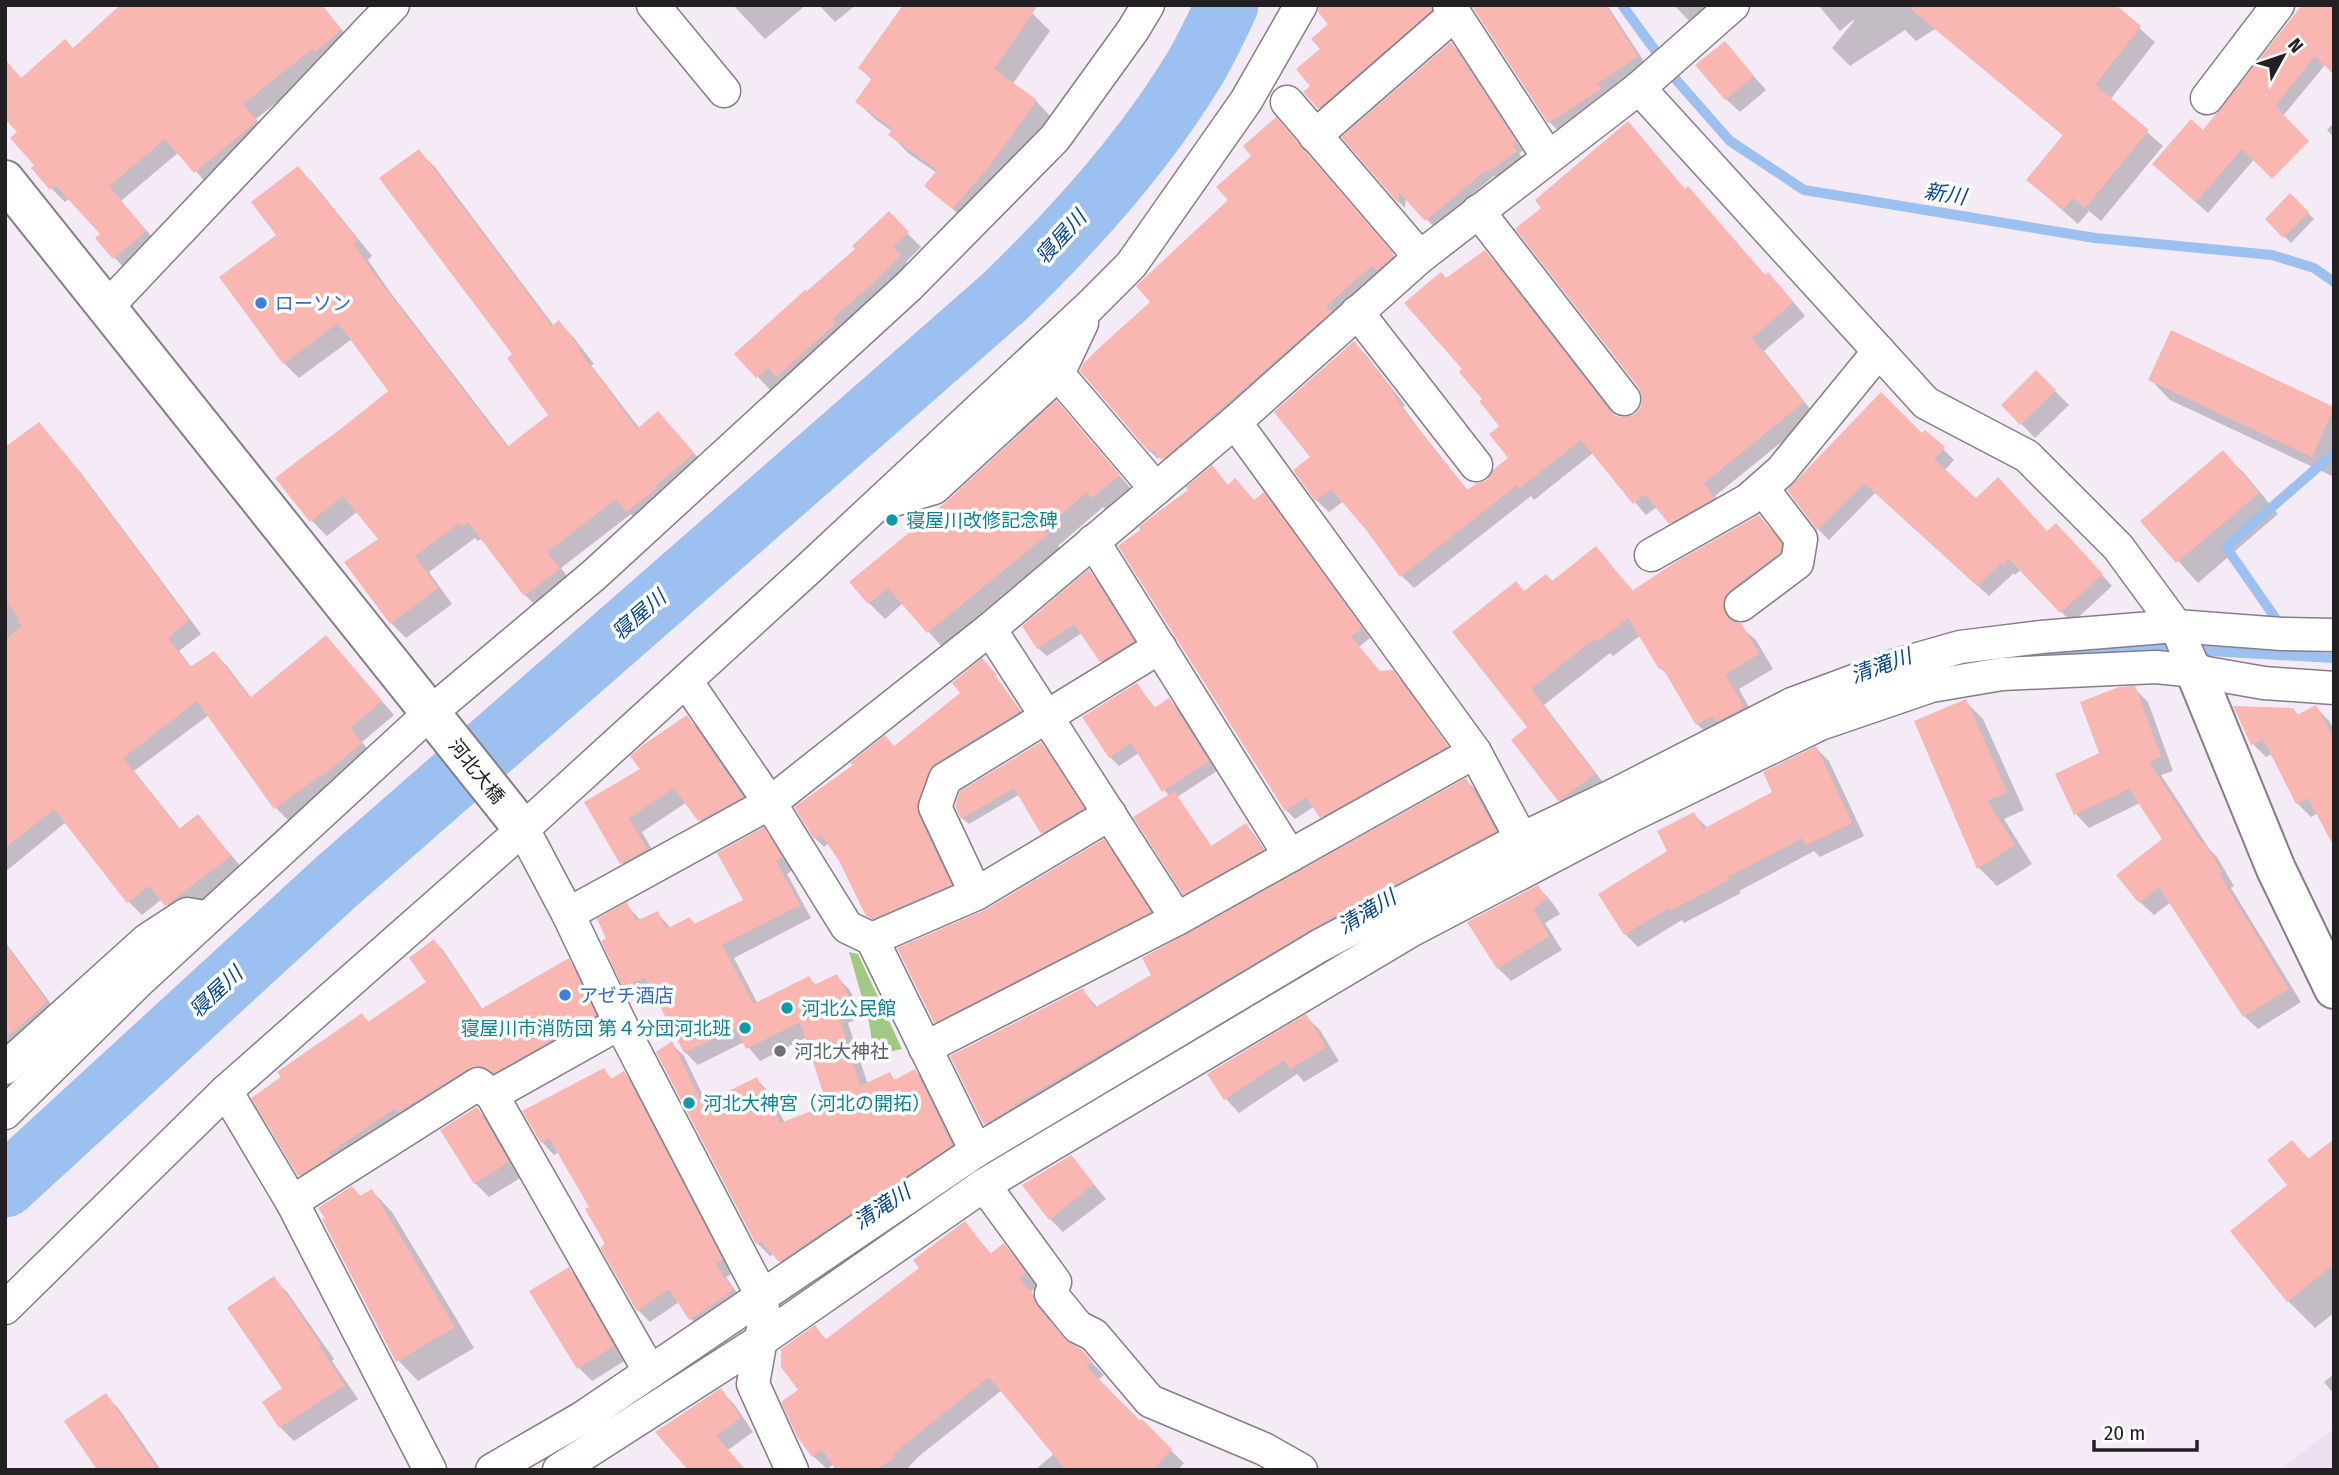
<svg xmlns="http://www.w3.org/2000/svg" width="2339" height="1475" font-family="'Fira Sans Condensed','Noto Sans JP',sans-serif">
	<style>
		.education { fill: #eedef1 }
		.green { fill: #a0ca84 }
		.shadow { fill: #0003 }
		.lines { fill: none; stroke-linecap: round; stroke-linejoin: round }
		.stream { stroke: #9cc0ef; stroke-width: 10 }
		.river { stroke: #9cc0ef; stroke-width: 63 }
		.building { fill: #fab7b2 }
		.street-casing { stroke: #867d87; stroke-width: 35 }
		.secondary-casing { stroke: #867d87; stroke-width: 42 }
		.street { stroke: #fff; stroke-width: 32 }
		.secondary { stroke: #fff; stroke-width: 38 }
		.shop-dot { fill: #3f7fe0; stroke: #fff; stroke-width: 2.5 }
		.culture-dot { fill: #0f9aa8; stroke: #fff; stroke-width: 2.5 }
		.worship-dot { fill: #6b7280; stroke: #fff; stroke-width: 2.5 }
		.labels { text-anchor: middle; stroke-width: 7; stroke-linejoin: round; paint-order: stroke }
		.shop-label { font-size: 19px; fill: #366cbe; stroke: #fff; text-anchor: start }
		.culture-label { font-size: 19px; fill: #0d838f; stroke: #fff; text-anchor: start }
		.street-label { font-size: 19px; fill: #232024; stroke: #fff }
		.worship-label { font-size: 19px; fill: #5b616d; stroke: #fff; text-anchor: start }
		.water-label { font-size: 21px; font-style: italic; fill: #07468b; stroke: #fff }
	</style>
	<rect width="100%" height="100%" fill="#f5ebf6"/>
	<path class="education" d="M2334 1428V1470H2280Z"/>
	<path class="green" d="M849 952 858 954 902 1049 874 1055 869 1022Z"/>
	<g class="shadow">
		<path d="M123 5H322L354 45 327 62 256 119 270 136 209 186 179 152 121 201 159 245 128 272 97 239 103 234 70 198 65 202 51 188 19 133 22 80 73 50Z"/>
		<path d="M733 5H806L765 39Z"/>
		<path d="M819 5H856L835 22Z"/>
		<path d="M1338 5H1446L1330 120 1319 108 1313 86 1322 49Z"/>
		<path d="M1473 5H1607L1649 69 1561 133 1549 122Z"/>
		<path d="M1674 5H1747L1706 39Z"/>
		<path d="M1818 5H2113L2155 42 2110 100 2163 146 2101 221 2089 211 2078 224 2028 180 2064 136 1935 29 1916 41 1905 30 1850 66 1832 48 1854 21 1853 20 1840 31Z"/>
		<path d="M1032 13 1050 31 1012 85 1036 101 1053 119 971 225 926 186 937 173 908 153 891 135 893 132 875 119 857 102 872 80 860 68Z"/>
		<path d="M2294 17 2334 54 2259 145 2263 149 2208 213 2166 176 2204 133Z"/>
		<path d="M1724 43 1766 90 1740 112 1726 99Z"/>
		<path d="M1451 44 1458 51 1523 151 1519 153 1523 159 1497 178 1494 176 1434 227 1406 197 1405 208 1399 202 1344 137Z"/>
		<path d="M2334 123V138L2327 130Z"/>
		<path d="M1284 127 1400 263 1171 467 1161 456 1158 459 1150 451 1152 302Z"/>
		<path d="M418 151 434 166 554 326 559 322 574 338 594 364 591 365 640 429H673L708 469 642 526 631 514 561 568 574 585 540 610 525 595 482 538 478 541 475 538 429 572 452 604 406 638 391 623 381 539 358 511 327 536 312 521 277 478 390 391 352 339 299 378 284 363 278 236 298 168 313 183 372 256 368 260 390 292 509 447 551 415 514 355Z"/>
		<path d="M1688 188 1766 276 1768 275 1781 287 1805 316 1764 351 1815 415 1715 496 1726 511 1682 535 1657 507 1646 515 1593 453 1534 500 1531 496 1414 588 1401 575 1344 501 1329 512 1316 500 1312 458 1354 343 1366 355 1405 405 1403 407 1422 433 1469 492 1489 480 1511 458 1502 426 1465 370 1446 280 1485 253 1498 265 1616 417 1626 419 1637 414 1642 407 1686 190Z"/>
		<path d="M2290 196 2314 219 2291 243 2267 219Z"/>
		<path d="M888 214 921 247 906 262 913 270 791 389 782 381 771 391 737 354 857 249Z"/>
		<path d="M2171 332 2334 409 2332 476 2170 400 2150 379Z"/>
		<path d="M2036 372 2069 405 2035 438 2003 405Z"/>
		<path d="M1056 403 1134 492 1109 513 1103 507 1058 546 1062 550 943 648 903 603 885 619 869 603 948 503Z"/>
		<path d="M39 424 81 473 201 634 179 651 192 668 214 653 227 666 252 699 326 637 394 715 362 742 374 757 289 821 276 808 209 715 134 771 181 830 198 816 243 869 179 918 162 899 142 915 129 902 66 822 5 872V471Z"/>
		<path d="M1922 435 1943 449 1954 460 1944 471 1976 500 2048 533 2067 537 2112 586 2072 623 2021 569 2015 575 2014 573 1989 596 1876 492 1829 540 1818 529 1789 490Z"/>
		<path d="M2223 453 2244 473 2278 514 2198 583 2142 521Z"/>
		<path d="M1229 486 1254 502 1273 504 1370 638 1359 647 1381 673 1392 672 1402 681 1455 756 1331 826 1315 806 1295 819 1286 810Z"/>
		<path d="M1759 517 1774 532 1796 560 1738 614 1737 624 1756 640 1773 669 1739 689 1758 723 1712 739 1697 724 1672 679 1660 668 1641 635 1613 656 1610 653 1544 705 1608 789 1574 815 1559 800 1530 727 1516 583 1526 593 1552 583 1596 548 1634 592Z"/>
		<path d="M1089 572 1097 580 1141 651 1110 670 1101 661 1082 633 1047 656 1038 648Z"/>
		<path d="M991 670 1028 721 944 772 959 894 877 924 867 915 840 860 829 843 824 847 815 838 895 747Z"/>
		<path d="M1137 685 1156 709 1169 700 1178 709 1217 771 1177 797 1212 847 1246 826 1254 834 1270 858 1193 902 1184 893 1169 796 1139 753 1119 766 1110 757Z"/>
		<path d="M2134 688 2148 702 2173 771 2161 775 2210 850 2217 857 2234 886 2231 888 2301 1002 2258 1029 2244 1016 2171 902 2154 915 2140 902 2164 839 2140 803 2089 828 2076 814 2101 754Z"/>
		<path d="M1965 701 1983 719 2024 810 2004 819 2032 864 1997 886 1979 868Z"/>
		<path d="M2316 707 2329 721 2334 730V835L2318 813 2311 817 2297 803 2272 754 2266 757 2253 744 2293 709 2299 716Z"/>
		<path d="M687 718 701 731 755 811 713 834 700 820 687 802 642 832 660 863 635 877 622 863 586 803 642 770Z"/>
		<path d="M1041 744 1047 750 1089 815 1049 839 1043 833 1020 794 969 824 962 818 957 806Z"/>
		<path d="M1816 748 1829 761 1864 836 1820 857 1814 851 1739 891 1741 893 1684 923 1682 920 1638 947 1625 934 1669 852 1694 815 1708 828 1774 793Z"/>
		<path d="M1466 780 1477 791 1506 843 996 1135 985 1124 1082 990 1098 1008Z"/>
		<path d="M763 830 776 842 793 870 787 874 811 918 734 958 758 1004 809 978 817 986 836 976 849 989 864 1016 848 1023 868 1085 889 1074 896 1081 915 1071 928 1084 964 1158 793 1274 774 1254 770 1256 757 1243 672 1044 684 1056 707 1104 756 1079 769 1092 785 1123 830 1106 807 1037 760 1061 744 1042 698 1065 685 1052 654 991 638 999 625 987 609 939 627 905 641 921 657 913 671 928 690 919 696 925 745 901Z"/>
		<path d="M1103 841 1113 851 1159 922 945 1032 935 1022 984 912Z"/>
		<path d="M1538 887 1551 901 1560 914 1545 923 1562 950 1511 981 1498 968Z"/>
		<path d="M434 941 443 950 483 1010 568 960 577 969 604 1025 504 1081 490 1074 308 1184 300 1175 254 1098 362 1015 370 1023 428 983Z"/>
		<path d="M5 942 60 1016 5 1055Z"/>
		<path d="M1306 1017 1320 1030 1339 1061 1304 1082 1297 1074 1239 1113 1226 1099 1209 1074Z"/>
		<path d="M604 1070 613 1080 624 1073 636 1085 734 1273 726 1277 744 1303 703 1331 690 1318 679 1302 650 1322 638 1310 603 1248 608 1245 592 1207 559 1152 554 1155 542 1142 524 1111Z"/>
		<path d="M477 1109 490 1122 522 1177 489 1197 475 1183Z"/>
		<path d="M2334 1141V1313L2315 1328 2288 1301 2289 1185 2292 1142 2310 1160Z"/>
		<path d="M1071 1157 1106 1199 1063 1232 1050 1219Z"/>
		<path d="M352 1188 362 1197 372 1191 392 1212 474 1348 418 1381 398 1360Z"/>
		<path d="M965 1223 992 1255 1004 1246 1017 1259 1038 1287 1031 1292 1046 1311 1050 1321 1068 1343 1081 1351 1104 1375 1098 1380 1184 1463 1178 1470H1035L1055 1453 1002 1390 918 1457 906 1470H838L834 1464 827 1469 813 1456 800 1391 815 1328 827 1340 922 1269Z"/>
		<path d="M569 1269 582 1282 626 1360 592 1381 578 1367Z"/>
		<path d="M273 1279 287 1292 334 1359 332 1361 358 1399 294 1441 280 1427 264 1402 285 1389Z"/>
		<path d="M2334 1374V1394L2324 1382Z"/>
		<path d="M720 1390 734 1404 753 1432 728 1450 690 1470Z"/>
		<path d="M105 1395 119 1409 161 1470H100Z"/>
	</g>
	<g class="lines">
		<g class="stream">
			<path d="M1622 5 1678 82 1730 141 1804 190 2095 238 2272 255 2314 268 2334 282"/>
			<path d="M2283 629 2226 547 2334 453"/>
			<path d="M1947 665 2005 657 2155 648 2334 658"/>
		</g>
		<path class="river" d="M5 1186 336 882 1002 299C1072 232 1145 151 1195 68 1207 48 1217 26 1227 5"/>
	</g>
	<g class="building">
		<path d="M120 5H321L341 30 315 52 312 49 243 104 257 121 194 173 165 139 109 186 146 231 113 259 95 238 100 234 55 185 50 190 31 168 34 165 10 138 17 132 5 119V59L21 78 65 39 73 48Z"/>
		<path d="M903 5H1038L994 69 1037 100 991 164 952 209 924 186 937 170 888 135 893 129 855 102 872 78 858 68Z"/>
		<path d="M1319 5H1431L1432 10 1318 109 1303 92 1310 86 1296 69 1320 49 1311 39 1328 24 1318 12Z"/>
		<path d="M1471 5H1605L1638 56 1597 84 1601 89 1548 123Z"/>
		<path d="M1906 5H2116L2141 26 2095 85 2149 130 2085 208 2073 198 2063 210 2026 180 2063 135Z"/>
		<path d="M2302 5H2334V75L2315 56 2275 106 2309 141 2272 179 2242 149 2196 202 2152 164 2191 119 2203 130Z"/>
		<path d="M1725 41 1754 76 1725 100 1695 65Z"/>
		<path d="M1451 42 1517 143 1513 145 1517 151 1488 172 1486 170 1425 221 1399 192 1398 203 1341 137Z"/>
		<path d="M1276 117 1393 253 1392 257 1377 271 1373 265 1326 306 1331 312 1162 460 1152 449 1149 452 1080 371 1083 364 1100 347 1150 302 1136 286 1228 200 1216 187 1251 156 1243 146Z"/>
		<path d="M1628 121 1685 189 1688 186 1765 275 1768 272 1793 302 1752 338 1804 402 1704 483 1715 498 1669 524 1645 494 1633 504 1581 440 1520 488 1517 485 1400 577 1367 531 1331 489 1315 501 1293 470 1310 457 1274 412 1354 341 1394 392 1392 393 1410 419 1467 490 1477 483 1487 480 1493 470 1508 458 1489 434 1499 426 1479 401 1482 399 1459 372 1462 369 1404 303 1441 272 1446 278 1485 250 1609 410 1616 416 1626 417 1636 413 1641 407 1642 397 1639 388 1515 229 1541 208 1535 200Z"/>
		<path d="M419 149 552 326 559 320 580 348 578 349 637 429 658 411 694 453 654 487 656 489 626 512 616 499 547 552 560 569 524 596 468 522 462 527 459 523 415 556 438 588 390 624 344 562 378 539 343 496 310 522 275 478 325 440 326 441 388 391 338 323 283 364 219 277 276 235 251 202 298 166 358 240 354 244 375 275 507 447 548 415 507 358 512 354 379 178Z"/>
		<path d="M2290 193 2309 212 2283 238 2265 219Z"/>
		<path d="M889 211 909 232 893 247 901 255 872 284 832 319 836 323 776 377 768 368 756 378 734 354 805 290 807 291 855 249 852 246Z"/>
		<path d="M2171 330 2334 407 2312 457 2148 380Z"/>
		<path d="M2036 370 2056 390 2020 425 2001 405Z"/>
		<path d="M1881 392 1922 433 1925 430 1945 447 1934 459 1976 498 1998 477 2047 531 2056 523 2103 574 2060 613 2009 559 2003 565 2001 563 1977 586 1864 483 1817 530 1787 490Z"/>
		<path d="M1056 400 1120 475 1092 498 1087 492 1044 529 1048 534 927 633 888 588 868 604 849 582 946 502Z"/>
		<path d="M39 422 68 457 189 620 168 638 190 667 214 651 250 698 326 635 382 701 350 728 362 743 322 776 321 775 274 809 197 701 123 758 179 829 198 814 231 856 165 906 149 886 127 903 54 809 5 848V640L22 626 17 620 19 618 5 600V447Z"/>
		<path d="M2223 450 2259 493 2176 563 2140 521Z"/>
		<path d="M1212 465 1228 485 1235 478 1254 500 1264 492 1362 628 1351 637 1380 671 1393 670 1448 746 1320 818 1306 797 1285 811 1118 546 1140 530 1139 527 1154 515 1188 490 1186 487Z"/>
		<path d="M1759 515 1782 544 1780 552 1730 590 1724 597 1723 607 1727 617 1733 622 1741 623 1759 654 1725 674 1744 707 1716 722 1712 716 1696 725 1662 667 1659 669 1628 618 1597 642 1594 639 1531 689 1595 774 1558 801 1511 740 1527 727 1452 632 1516 581 1524 591 1546 574 1552 581 1596 546 1632 591 1674 563Z"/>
		<path d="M1089 569 1134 641 1100 662 1074 624 1037 649 1022 626Z"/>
		<path d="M982 658 997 675 995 676 1020 711 935 763 928 773 918 802V815L951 885 872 919 866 916 839 861 821 834 814 839 794 807 853 765 850 763 885 735 894 746 960 693 952 683Z"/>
		<path d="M1137 683 1154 708 1169 698 1209 761 1162 792 1131 743 1109 758 1082 717Z"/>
		<path d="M2135 686 2161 757 2149 762 2202 843 2204 842 2222 872 2219 874 2289 989 2243 1017 2159 887 2139 903 2116 875 2162 839 2129 789 2074 815 2055 774 2099 753 2080 702 2119 687Z"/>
		<path d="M1966 699 2007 792 1987 801 2015 845 1977 869 1914 721Z"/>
		<path d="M2316 705 2334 740V847L2308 798 2296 804 2263 739 2251 745 2233 706 2293 708 2297 715Z"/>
		<path d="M687 715 743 797 698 821 674 788 629 818 647 849 620 864 584 802 640 769 630 756 643 745Z"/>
		<path d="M1041 742 1084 808 1041 834 1014 788 961 819 955 806 960 791Z"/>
		<path d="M1816 746 1852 823 1806 845 1802 838 1728 877 1729 880 1670 911 1668 908 1624 935 1598 894 1667 851 1657 831 1694 812 1703 829 1772 792 1763 772Z"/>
		<path d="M1466 778 1496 831 1372 897 1371 895 1310 930 1014 1105 1015 1106 984 1125 950 1056 1083 988 1094 1008 1151 975 1142 958Z"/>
		<path d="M1174 791 1211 846 1246 823 1263 850 1183 895 1133 817Z"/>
		<path d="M764 827 782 857 776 861 800 905 722 945 753 1004 809 976 814 985 837 974 852 1003 837 1011 860 1086 890 1072 894 1080 915 1069 952 1145 885 1190 867 1199 848 1215 779 1262 761 1241 756 1244 656 1052 672 1041 702 1104 757 1077 780 1123 827 1105 800 1022 746 1049 735 1028 684 1053 645 977 623 988 601 941 606 938 597 919 627 902 636 921 658 911 666 929 690 917 694 924 743 900 717 853Z"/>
		<path d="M1104 839 1151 912 934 1023 897 948 985 910Z"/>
		<path d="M1538 885 1547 899 1533 909 1549 936 1497 969 1467 922Z"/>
		<path d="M434 939 481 1009 569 958 596 1015 494 1073 480 1066 469 1068 398 1112 395 1108 329 1153 331 1156 298 1176 251 1098 281 1077 277 1072 362 1013 368 1022 426 982 409 958Z"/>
		<path d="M5 944 47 1002 5 1039Z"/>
		<path d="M1306 1014 1326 1047 1290 1069 1284 1060 1224 1100 1207 1074Z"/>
		<path d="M604 1068 611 1079 624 1071 723 1260 715 1264 733 1290 689 1320 669 1289 637 1311 600 1248 605 1244 585 1209 589 1207 549 1138 541 1143 522 1111Z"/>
		<path d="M477 1107 509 1162 474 1184 440 1130Z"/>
		<path d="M2334 1139V1264L2287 1302 2230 1231 2287 1185 2267 1160 2292 1140 2308 1159Z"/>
		<path d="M1071 1155 1094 1184 1049 1220 1022 1185Z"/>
		<path d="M352 1186 360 1196 372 1189 455 1327 396 1362 322 1219 325 1218 318 1208Z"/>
		<path d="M965 1221 990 1254 1004 1243 1026 1273 1019 1278 1033 1295 1037 1306 1064 1339 1082 1350 1092 1361 1086 1366 1140 1421 1142 1419 1172 1449 1152 1470H1066L989 1377 905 1444 893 1454 895 1457 876 1470H836L822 1450 812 1457 798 1438 781 1402 798 1390 781 1367V1349L815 1325 825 1340 919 1268 913 1260Z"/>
		<path d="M569 1267 614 1346 577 1369 529 1291Z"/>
		<path d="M274 1276 321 1345 319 1346 345 1385 279 1428 262 1402 282 1388 227 1308Z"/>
		<path d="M721 1388 741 1418 716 1436 746 1470H688L655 1432Z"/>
		<path d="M106 1393 158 1470H97L64 1421Z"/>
	</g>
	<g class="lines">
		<g class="street-casing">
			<g id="street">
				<path d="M653 5 724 91"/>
				<path d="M1449 5 1548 157"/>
				<path d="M1639 88 1926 403 2027 456 2118 547 2176 626 2195 671"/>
				<path d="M2207 98 2278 5"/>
				<path d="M1287 102 1420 257"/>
				<path d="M1315 136 1455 14"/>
				<path d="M1478 211 1624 399"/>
				<path d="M108 306 393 5"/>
				<path d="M1357 312 1476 465"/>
				<path d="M1058 374 1156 489"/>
				<path d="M1235 422 1475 752 1531 857"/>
				<path d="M884 503 934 488 1058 374 1082 323"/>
				<path d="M1093 541 1290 856"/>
				<path d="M1651 555 1748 500 1781 471 1879 351"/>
				<path d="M1741 605 1797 563 1801 539 1762 488"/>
				<path d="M990 629 1177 919"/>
				<path d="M686 681 770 803 847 927 872 939 976 1151"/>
				<path d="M1614 795 1792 704 1897 665 1960 647 2041 637 2176 626 2282 634 2334 635"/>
				<path d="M523 829 568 914 620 1023 762 1296 764 1322 753 1384 792 1470"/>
				<path d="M976 894 935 807 945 779 1160 647"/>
				<path d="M568 914 770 803 990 629 1235 422 1420 257 1639 88 1733 5"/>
				<path d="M872 939 976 894 1110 814"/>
				<path d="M925 1048 1177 919 1475 752"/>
				<path d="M5 1068 147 940 187 914 199 916"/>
				<path d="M226 1091 292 1202 430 1470"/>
				<path d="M492 1095 650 1372"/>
				<path d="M5 1113 138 982 430 713 594 575 909 286 1055 138 1133 30 1148 5"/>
				<path d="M984 1185 1055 1282 1051 1294 1078 1327 1094 1335 1150 1401 1264 1449 1301 1470"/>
				<path d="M292 1202 478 1084 492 1095 620 1023"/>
				<path d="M5 1308 226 1091 523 829 806 571 1090 306 1131 265 1246 101 1301 5"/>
				<path d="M492 1470 582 1418 976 1151 1319 946 1521 839 1614 795 1626 818"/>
				<path d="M559 1470 760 1341 984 1185 1412 930 1626 818 1820 724 1931 686 2002 674 2156 667 2195 671 2264 683 2334 688"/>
			</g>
		</g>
		<g class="secondary-casing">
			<g id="secondary">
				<path d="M5 180 523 829"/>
				<path d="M2195 671 2276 869 2334 989"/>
			</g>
		</g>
		<use href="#street" class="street"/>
		<use href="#secondary" class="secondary"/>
	</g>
	<g class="shop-dot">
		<circle cx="261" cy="303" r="7"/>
		<circle cx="565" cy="995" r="7"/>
	</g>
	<g class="culture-dot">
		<circle cx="892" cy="520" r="7"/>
		<circle cx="787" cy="1008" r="7"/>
		<circle cx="745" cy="1028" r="7"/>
		<circle cx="689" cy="1103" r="7"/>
	</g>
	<circle class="worship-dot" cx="780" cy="1051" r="7"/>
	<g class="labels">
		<g class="shop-label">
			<text x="275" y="310">ローソン</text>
			<text x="579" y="1002">アゼチ酒店</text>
		</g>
		<g class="culture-label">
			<text x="906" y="527">寝屋川改修記念碑</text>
			<text x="801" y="1015">河北公民館</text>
			<text x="731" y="1035" text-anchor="end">寝屋川市消防団 第４分団河北班</text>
			<text x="703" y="1110">河北大神宮（河北の開拓）</text>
		</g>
		<g class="street-label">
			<text transform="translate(477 771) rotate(51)" y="7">河北大橋</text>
		</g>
		<g class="worship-label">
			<text x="794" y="1058">河北大神社</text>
		</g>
		<g class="water-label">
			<text transform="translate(1945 194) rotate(9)" y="7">新川</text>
			<text transform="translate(1061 237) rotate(-48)" y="7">寝屋川</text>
			<text transform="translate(639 615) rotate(-41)" y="7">寝屋川</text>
			<text transform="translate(1881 666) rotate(-20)" y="7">清滝川</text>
			<text transform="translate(1367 912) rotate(-31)" y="7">清滝川</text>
			<text transform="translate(216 992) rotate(-43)" y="7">寝屋川</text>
			<text transform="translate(882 1207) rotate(-33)" y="7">清滝川</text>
		</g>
	</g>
	<rect width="2339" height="1475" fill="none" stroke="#232024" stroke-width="14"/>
	<g transform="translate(2283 56) rotate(50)" stroke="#ffffff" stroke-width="5" paint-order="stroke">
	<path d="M0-5L12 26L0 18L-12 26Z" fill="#232024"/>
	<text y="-10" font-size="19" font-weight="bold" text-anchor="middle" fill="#232024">N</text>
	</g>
	<path d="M2094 1440v10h103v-10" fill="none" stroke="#232024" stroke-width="3.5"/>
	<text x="2104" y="1440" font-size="21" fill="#232024" stroke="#ffffff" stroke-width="5" paint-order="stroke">20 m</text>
</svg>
